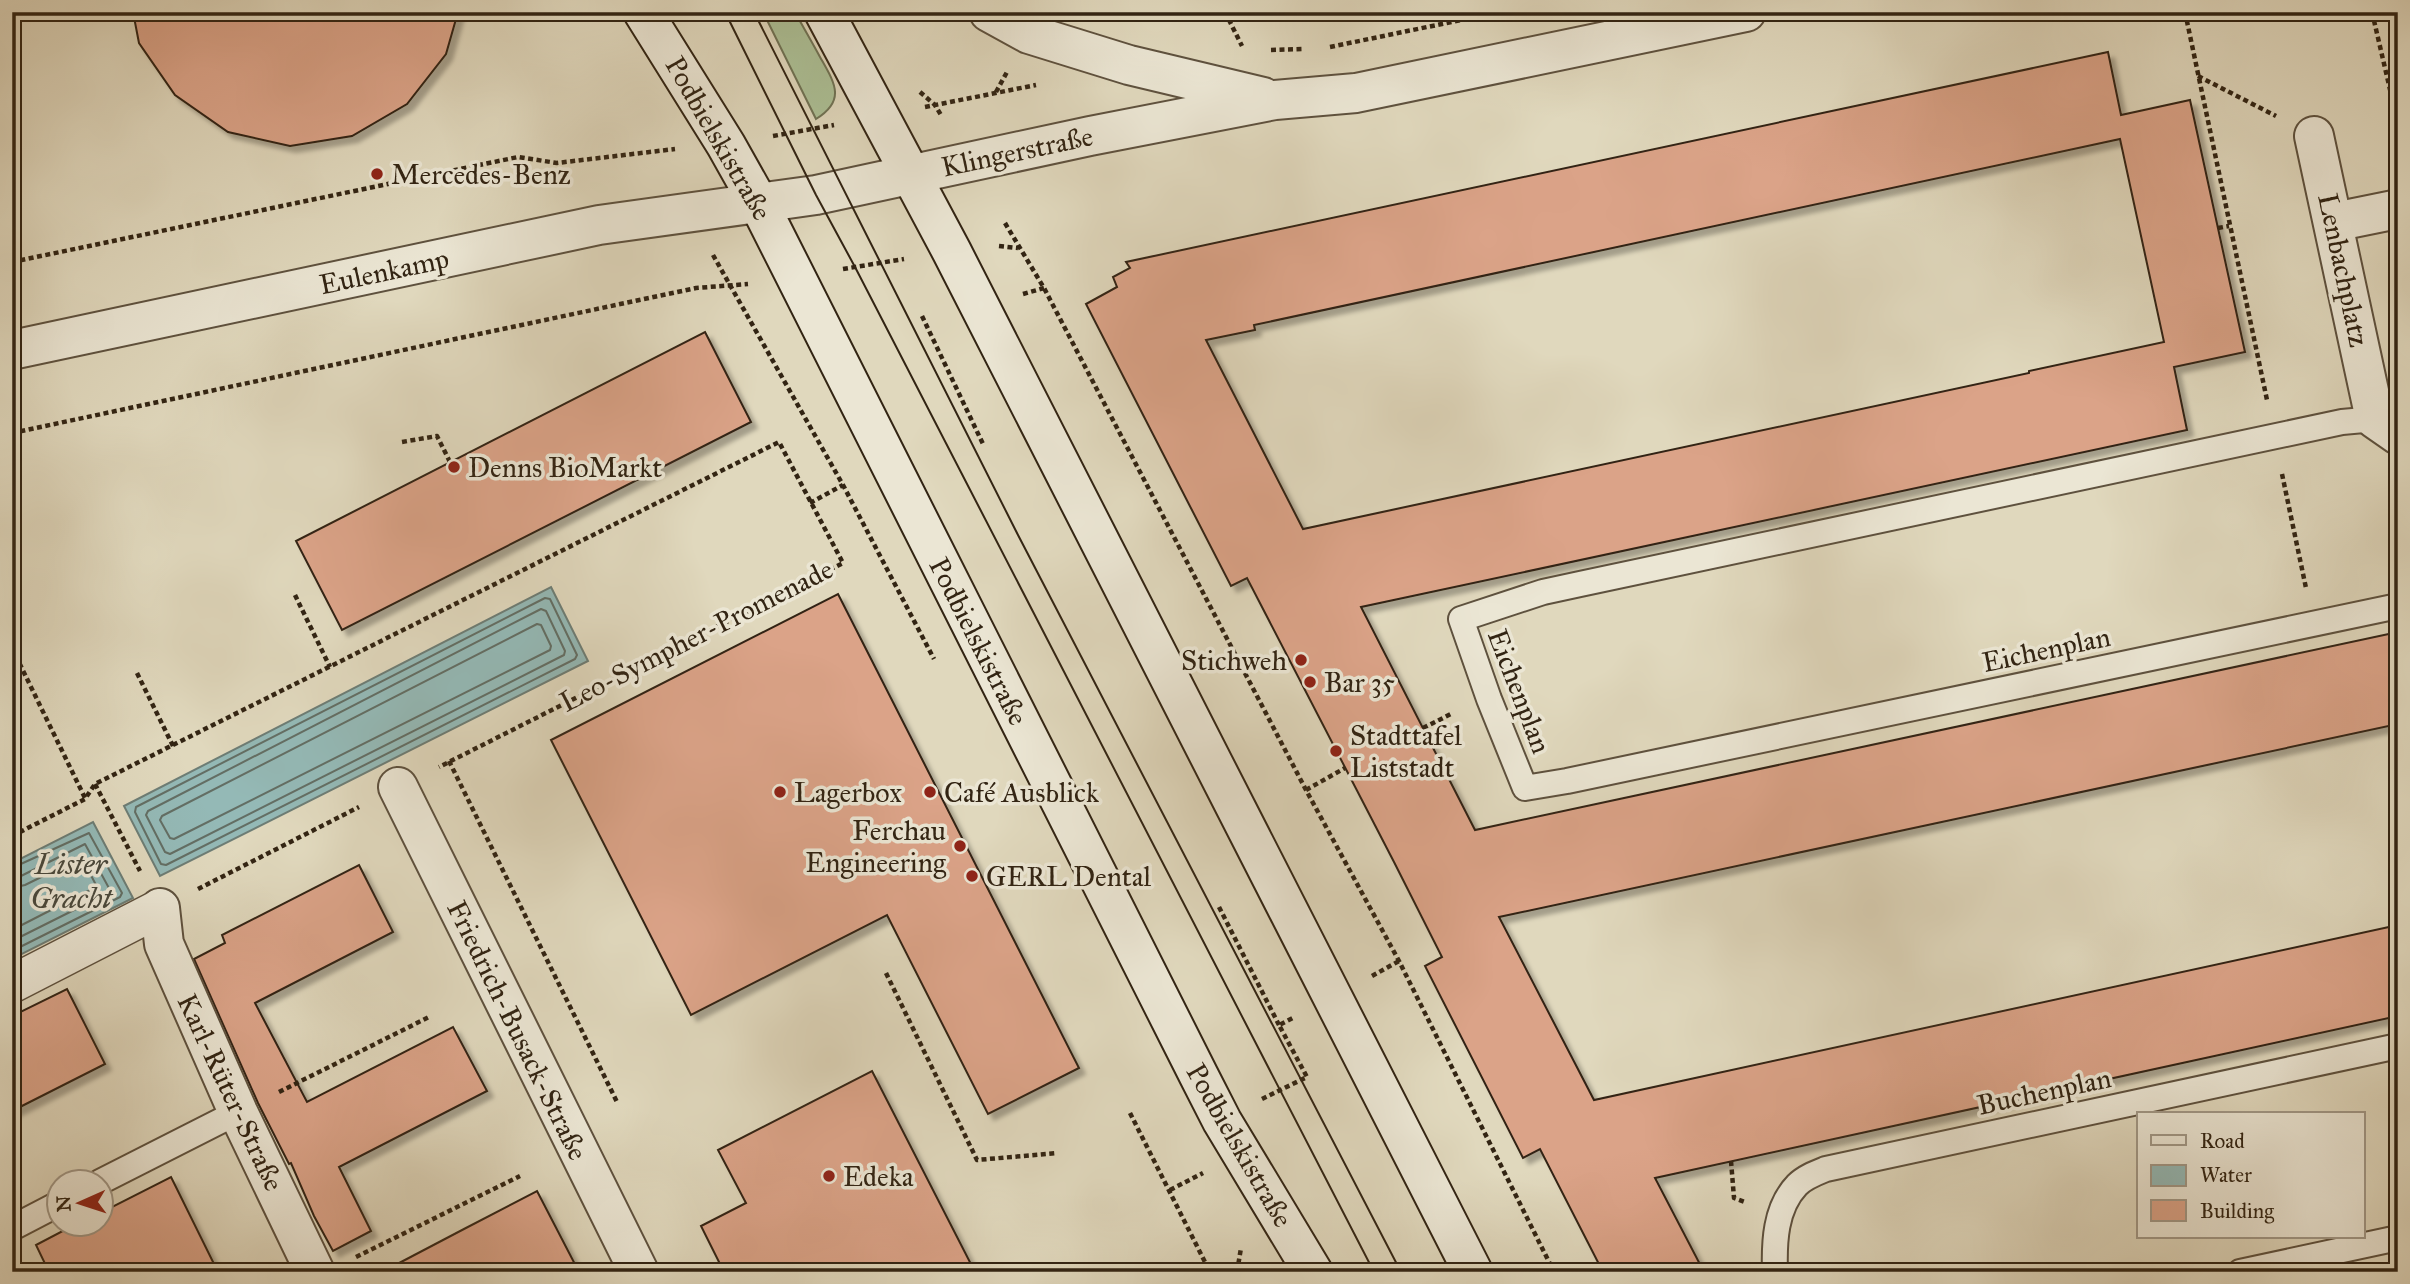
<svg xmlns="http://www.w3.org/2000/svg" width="2410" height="1284" font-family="'IM FELL Great Primer',serif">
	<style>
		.green { fill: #acc096; stroke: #6f7254; stroke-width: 2 }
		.water { fill: #94b9b6; stroke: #6d7d75; stroke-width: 2 }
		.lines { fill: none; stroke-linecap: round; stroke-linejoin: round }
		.shore { stroke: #636e64; stroke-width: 2 }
		.building { fill: #dba388; stroke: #322413; stroke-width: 2; fill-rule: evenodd; filter: url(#shadow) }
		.service-casing { stroke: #5e513e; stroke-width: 28 }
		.pedestrian-casing { stroke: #5e513e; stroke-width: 40 }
		.minor-casing { stroke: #5e513e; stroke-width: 42 }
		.tertiary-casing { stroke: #5e513e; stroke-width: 42 }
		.secondary-casing { stroke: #322413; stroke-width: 42 }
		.path { stroke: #322413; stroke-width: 4.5; stroke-dasharray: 5 3.5; stroke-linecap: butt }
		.service { stroke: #ebe6d4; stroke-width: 24 }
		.pedestrian { stroke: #ebe6d4; stroke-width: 37 }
		.minor { stroke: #ebe6d4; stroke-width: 38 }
		.tertiary { stroke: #ebe6d4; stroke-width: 38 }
		.secondary { stroke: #ebe6d4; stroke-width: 38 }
		.tram { stroke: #322413; stroke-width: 2 }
		.poi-dot { fill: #8f2418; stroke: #ebe6d4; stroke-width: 2.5 }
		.labels { text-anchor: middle; stroke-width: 7; stroke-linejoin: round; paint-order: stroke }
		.street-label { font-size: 28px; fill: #322413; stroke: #ebe6d4 }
		.poi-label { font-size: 28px; fill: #322413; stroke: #ebe6d4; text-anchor: start }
		.water-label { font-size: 30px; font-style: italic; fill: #4a493c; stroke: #ebe6d4 }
	</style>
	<defs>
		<filter id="shadow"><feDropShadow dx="6" dy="6" stdDeviation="2" flood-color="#0004"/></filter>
	</defs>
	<rect width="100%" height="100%" fill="#e0d8bd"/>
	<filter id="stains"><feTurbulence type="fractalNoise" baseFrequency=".00286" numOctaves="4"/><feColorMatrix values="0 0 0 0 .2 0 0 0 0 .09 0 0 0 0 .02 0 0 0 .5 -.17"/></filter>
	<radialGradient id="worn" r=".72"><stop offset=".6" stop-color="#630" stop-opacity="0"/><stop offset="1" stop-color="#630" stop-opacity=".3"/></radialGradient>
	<path class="green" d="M763 12H795C803 27 812 42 820 57 834 82 847 100 816 119Z"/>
	<g class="water">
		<path d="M551 587 588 661 160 876 124 806Z"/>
		<path d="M93 822 133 898 12 959V863Z"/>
	</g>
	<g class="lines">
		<g class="shore">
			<path d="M545 598 550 599 577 655 575 659 166 865 161 864 135 812 136 807Z"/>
			<path d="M541 609 546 611 565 651 564 655 170 854 165 852 146 815 148 811Z"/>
			<path d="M537 624 541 625 551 646 550 650 174 839 170 838 160 820 162 816Z"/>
			<path d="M12 868 89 833 122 893 120 897 12 951"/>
			<path d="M12 877 21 876 85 844 110 890 108 893 12 941"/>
			<path d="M12 888 25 885 80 858 83 860 96 885 94 888 12 930"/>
		</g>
	</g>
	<g class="building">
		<path d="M133 12H458L446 54 407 104 352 136 290 146 228 132 175 95 139 43Z"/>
		<path d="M2108 52 2121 115 2190 100 2245 352 2174 367 2187 430 1361 607 1475 830 2398 632V724L1499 917 1594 1100 2398 925V1016L1655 1178 1704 1272H1603L1540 1149 1523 1158 1425 966 1442 957 1394 862 1247 578 1231 586 1086 304 1117 287 1113 277 1130 268 1126 262ZM2120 139 2164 342 2029 371V373L1303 529 1206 340 1255 330 1254 325Z"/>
		<path d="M705 332 751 422 342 630 296 541Z"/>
		<path d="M838 594 1079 1068 988 1114 887 915 691 1015 551 740Z"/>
		<path d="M359 865 393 932 255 1003 307 1102 453 1027 487 1091 339 1167 371 1231 333 1251 314 1216 291 1163 289 1164 258 1103 194 959 225 943 222 935Z"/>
		<path d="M67 989 105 1064 12 1111V1016Z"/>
		<path d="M872 1071 975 1272H724L701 1226 746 1203 718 1150Z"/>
		<path d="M171 1177 218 1272H49L36 1245 76 1224H102V1212Z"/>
		<path d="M537 1191 579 1272H382L464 1229Z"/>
	</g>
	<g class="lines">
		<g class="service-casing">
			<g id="service">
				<path d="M2375 419 2342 422 1580 584 1543 592 1461 619 1489 699 1525 788 1567 781 2398 606"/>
				<path d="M100 1182 238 1112"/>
				<path d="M12 1228 60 1203"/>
				<path d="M1775 1272C1774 1243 1775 1208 1797 1185 1805 1177 1816 1173 1826 1169L2398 1046"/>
				<path d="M2240 1272 2398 1238"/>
			</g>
		</g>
		<g class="pedestrian-casing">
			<path id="pedestrian" d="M12 984 160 908"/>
		</g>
		<g class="minor-casing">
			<g id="minor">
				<path d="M2314 136 2375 419 2398 435"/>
				<path d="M2334 222 2398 209"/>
				<path d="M398 787 639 1272"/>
				<path d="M160 908 164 944 238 1112 315 1272"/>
			</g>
		</g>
		<g class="tertiary-casing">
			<g id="tertiary">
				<path d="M989 12 1029 34 1129 65 1263 97"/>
				<path d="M12 350 599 225 816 195 1090 136 1275 100 1356 93 1746 12"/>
			</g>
		</g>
		<g class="secondary-casing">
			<g id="secondary">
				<path d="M643 12 726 145 758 202 1199 1076 1222 1121 1313 1272"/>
				<path d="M824 12 952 252 1473 1272"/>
			</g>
		</g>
		<g class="path">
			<path d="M1225 12 1242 46"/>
			<path d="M2185 12 2267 400"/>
			<path d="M2372 12 2398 124"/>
			<path d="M1330 47 1500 12"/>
			<path d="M1271 50 1304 49"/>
			<path d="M2198 76 2276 116"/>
			<path d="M920 92 935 105 941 115"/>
			<path d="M996 92 1007 72"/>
			<path d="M925 107 1036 85"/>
			<path d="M773 136 834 125"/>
			<path d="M1005 223 1044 288 1306 790 1399 961 1554 1272"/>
			<path d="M2218 228 2229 226"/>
			<path d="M999 246 1018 248"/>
			<path d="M713 255 843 485 934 659"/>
			<path d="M12 262 518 157 557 163 675 149"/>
			<path d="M843 269 904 259"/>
			<path d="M1023 294 1044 288"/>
			<path d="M922 316 983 444"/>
			<path d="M12 433 696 288 748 284"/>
			<path d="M402 442 437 436 450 462"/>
			<path d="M2282 474 2306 588"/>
			<path d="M810 503 843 485"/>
			<path d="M295 595 330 667"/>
			<path d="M12 648 85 798"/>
			<path d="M137 673 173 746"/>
			<path d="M1423 728 1453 713"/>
			<path d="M449 761 617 1102"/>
			<path d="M95 784 140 871"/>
			<path d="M1306 790 1345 768"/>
			<path d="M12 836 85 799 95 784 779 442 843 563 439 767"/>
			<path d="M198 889 359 807"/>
			<path d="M1219 907 1279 1025"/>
			<path d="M886 973 977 1160 1057 1153"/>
			<path d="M1372 976 1399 961"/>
			<path d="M279 1092 431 1016"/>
			<path d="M1262 1099 1307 1077 1279 1025 1293 1018"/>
			<path d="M1130 1113 1210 1272"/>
			<path d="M1731 1161 1734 1198 1745 1202"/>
			<path d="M1170 1190 1203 1173"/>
			<path d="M356 1257 520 1176"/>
			<path d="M1237 1272 1241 1248"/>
		</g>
		<use href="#service" class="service"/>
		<use href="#pedestrian" class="pedestrian"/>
		<use href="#minor" class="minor"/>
		<use href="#tertiary" class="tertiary"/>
		<use href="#secondary" class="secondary"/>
		<g class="tram">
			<path d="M725 12 816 195 855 267 1374 1272"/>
			<path d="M754 12 1018 535 1401 1272"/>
		</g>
	</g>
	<g class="poi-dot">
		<circle cx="377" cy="174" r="7"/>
		<circle cx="454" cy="467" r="7"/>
		<circle cx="1301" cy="660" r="7"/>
		<circle cx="1310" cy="682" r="7"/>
		<circle cx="1336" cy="751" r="7"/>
		<circle cx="780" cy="792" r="7"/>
		<circle cx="930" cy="792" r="7"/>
		<circle cx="960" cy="846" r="7"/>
		<circle cx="972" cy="876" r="7"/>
		<circle cx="829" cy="1176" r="7"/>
	</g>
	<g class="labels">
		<g class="street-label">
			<text transform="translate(719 138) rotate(60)" y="10">Podbielskistraße</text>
			<text transform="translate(1017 151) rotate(-12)" y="10">Klingerstraße</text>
			<text transform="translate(2344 270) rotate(78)" y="10">Lenbachplatz</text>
			<text transform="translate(384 271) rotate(-12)" y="10">Eulenkamp</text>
			<text transform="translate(696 635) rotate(-27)" y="10">Leo-Sympher-Promenade</text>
			<text transform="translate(979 641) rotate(63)" y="10">Podbielskistraße</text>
			<text transform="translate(2046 649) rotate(-12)" y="10">Eichenplan</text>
			<text transform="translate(1520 691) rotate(69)" y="10">Eichenplan</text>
			<text transform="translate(518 1030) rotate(64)" y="10">Friedrich-Busack-Straße</text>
			<text transform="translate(2044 1091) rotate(-12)" y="10">Buchenplan</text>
			<text transform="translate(231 1092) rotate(65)" y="10">Karl-Rüter-Straße</text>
			<text transform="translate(1240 1145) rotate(60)" y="10">Podbielskistraße</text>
		</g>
		<g class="poi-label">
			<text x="391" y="184">Mercedes-Benz</text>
			<text x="468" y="477">Denns BioMarkt</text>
			<text x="1287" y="670" text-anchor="end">Stichweh</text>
			<text x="1324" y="692">Bar 35</text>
			<text x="1350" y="745">Stadttafel<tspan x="1350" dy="32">Liststadt</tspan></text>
			<text x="794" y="802">Lagerbox</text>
			<text x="944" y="802">Café Ausblick</text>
			<text x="946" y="840" text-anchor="end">Ferchau<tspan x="946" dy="32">Engineering</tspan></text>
			<text x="986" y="886">GERL Dental</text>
			<text x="843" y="1186">Edeka</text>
		</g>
		<g class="water-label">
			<text x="71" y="874">Lister<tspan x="71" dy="34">Gracht</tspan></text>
		</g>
	</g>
	<rect width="2410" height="1284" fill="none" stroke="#e0d8bd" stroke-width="42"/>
	<rect x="14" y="14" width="2382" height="1256" fill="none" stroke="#322413" stroke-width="3.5"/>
	<rect x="21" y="21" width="2368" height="1242" fill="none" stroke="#322413" stroke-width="2"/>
	<rect x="2137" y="1112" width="228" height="126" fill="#ebe6d4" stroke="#a19887" stroke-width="2"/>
	<rect x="2151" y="1135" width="35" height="10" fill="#ebe6d4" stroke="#a19887" stroke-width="2"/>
	<text x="2200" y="1148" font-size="21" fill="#322413">Road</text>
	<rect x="2151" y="1165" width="35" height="21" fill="#94b9b6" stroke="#a19887" stroke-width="2"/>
	<text x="2200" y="1182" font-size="21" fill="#322413">Water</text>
	<rect x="2151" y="1200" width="35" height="21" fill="#dba388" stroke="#a19887" stroke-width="2"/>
	<text x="2200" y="1218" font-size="21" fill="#322413">Building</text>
	<g transform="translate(80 1203) rotate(267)"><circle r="33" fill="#ebe6d4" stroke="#a19887" stroke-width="2"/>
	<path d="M0-5L12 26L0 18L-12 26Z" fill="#8f2418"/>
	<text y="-10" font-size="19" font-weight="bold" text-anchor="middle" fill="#322413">N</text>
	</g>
	<rect width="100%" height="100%" filter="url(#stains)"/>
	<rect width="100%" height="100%" fill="url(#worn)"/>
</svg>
